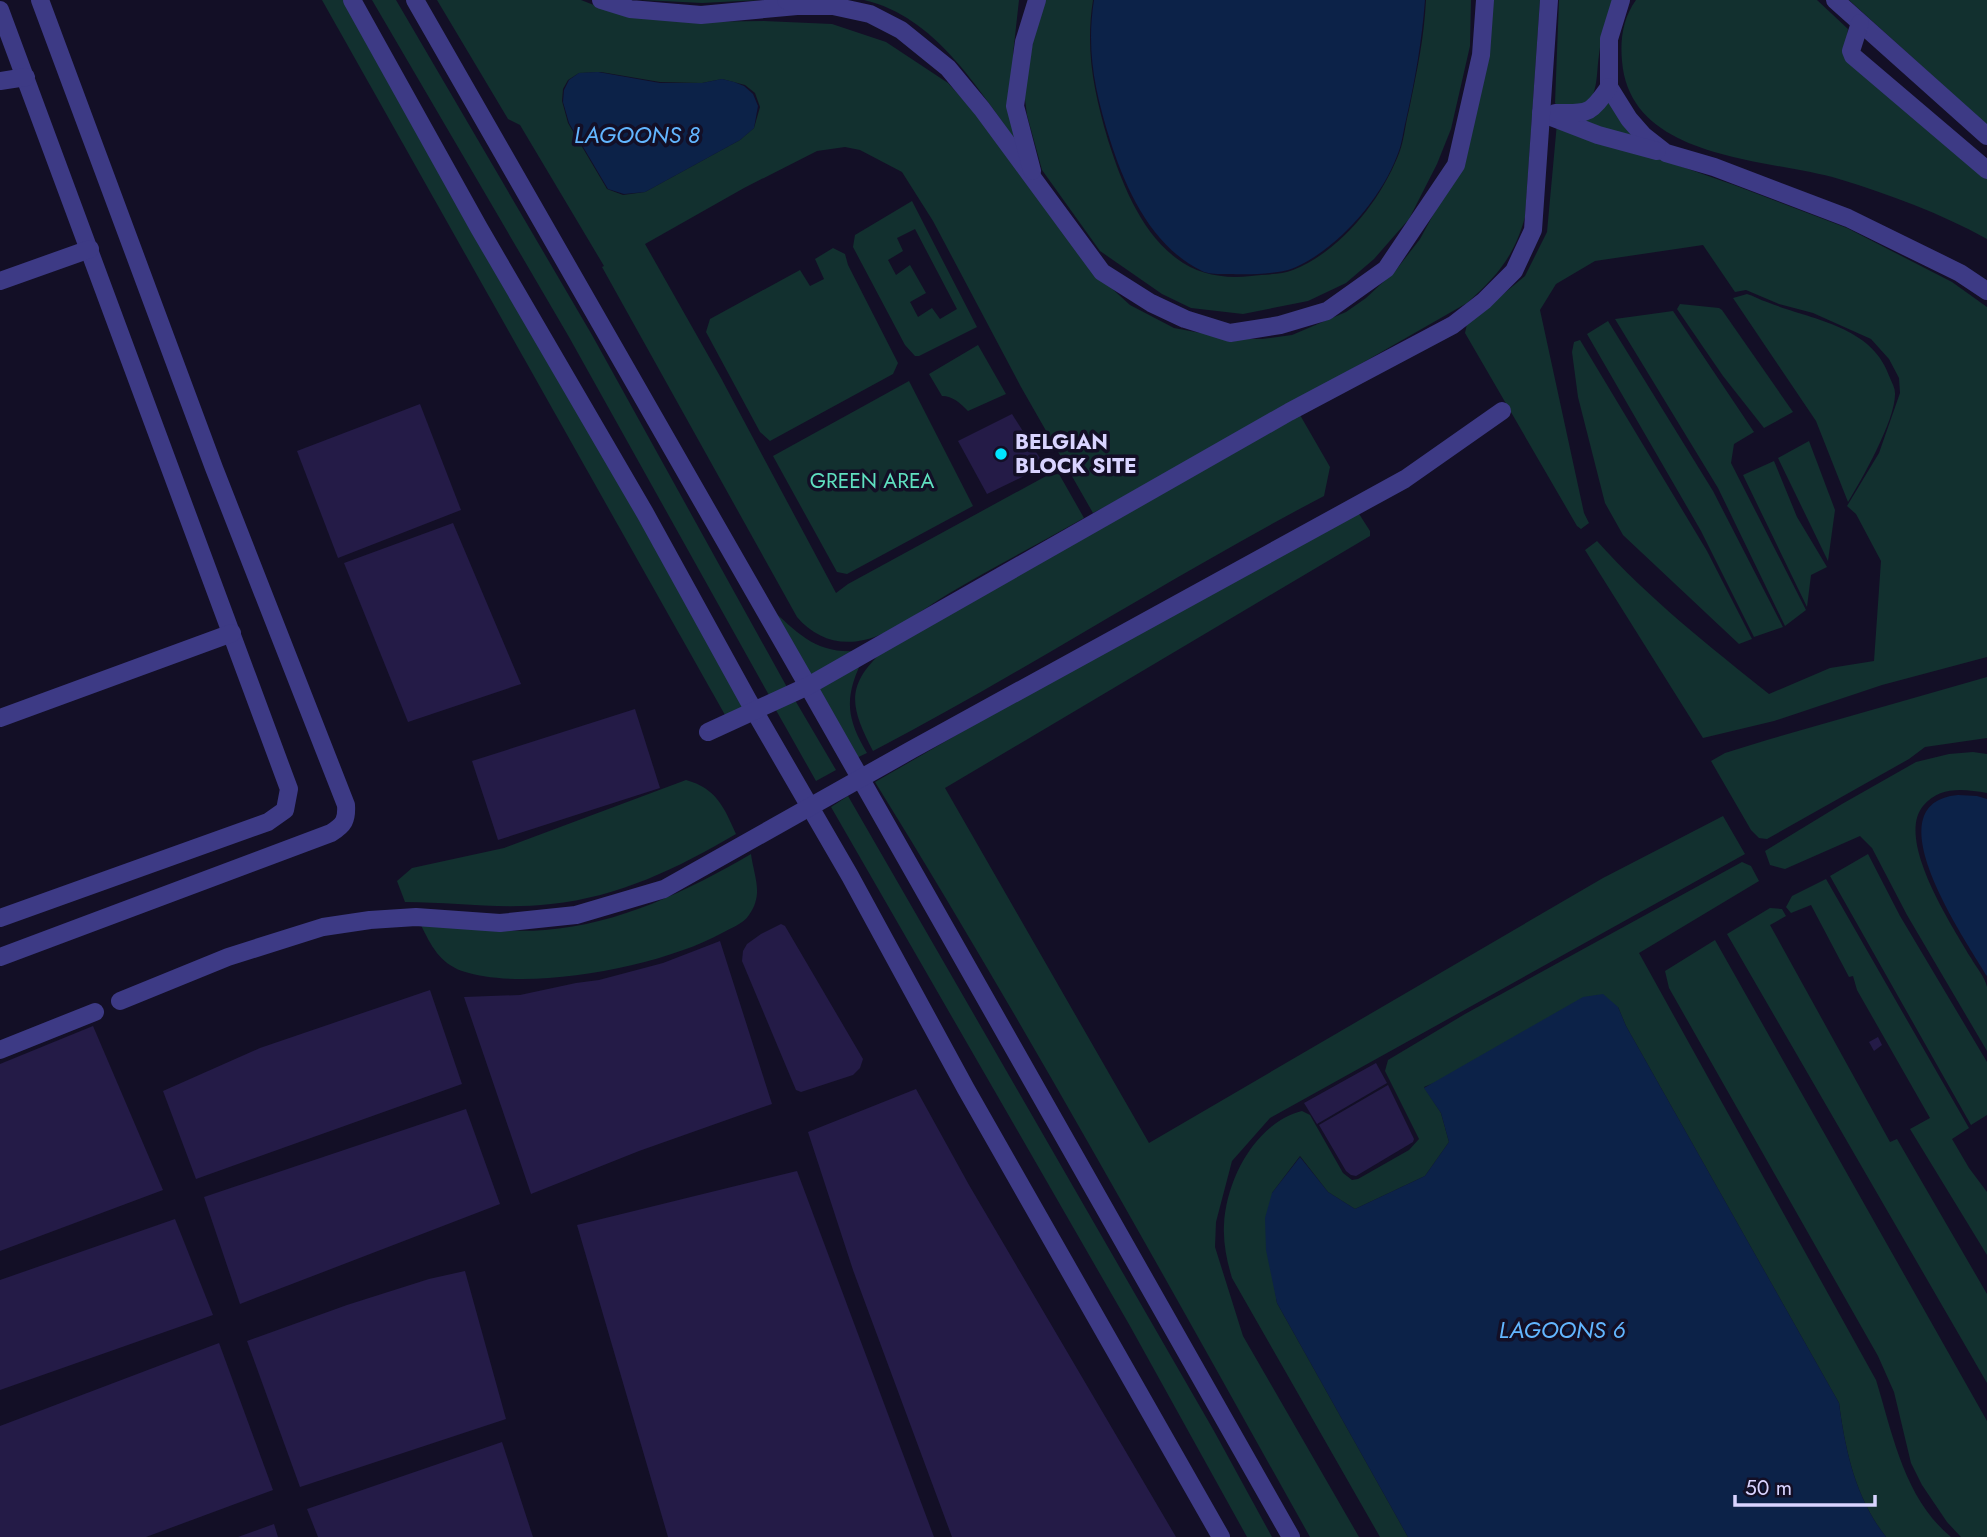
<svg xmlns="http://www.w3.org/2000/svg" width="1987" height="1537" font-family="Jost,sans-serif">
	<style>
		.green { fill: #12302f; fill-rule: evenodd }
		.water { fill: #0c2248 }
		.building { fill: #241b47 }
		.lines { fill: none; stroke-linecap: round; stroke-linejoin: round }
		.minor { stroke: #3d3a85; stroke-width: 18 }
		.poi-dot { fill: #00e5ff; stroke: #130f26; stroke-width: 2.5 }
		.labels { text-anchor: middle; stroke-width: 7; stroke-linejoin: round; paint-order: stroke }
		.poi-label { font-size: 21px; font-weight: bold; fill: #d9d4ff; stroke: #130f26; text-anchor: start }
		.park-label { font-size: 21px; fill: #5fe0c0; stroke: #130f26 }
		.water-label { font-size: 23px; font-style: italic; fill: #62b6ff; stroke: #130f26 }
	</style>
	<rect width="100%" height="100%" fill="#130f26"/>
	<g class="green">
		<path d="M322 0H349L750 708 725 715Z"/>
		<path d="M372 0H396L592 335 788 689 770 697 569 337Z"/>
		<path d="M437 0H581L599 7 680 22 764 21 832 24 886 42 948 83 982 120 1097 275 1130 305 1174 328 1233 339H1262L1292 335 1346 312 1366 298 1396 270 1420 239 1464 158 1493 0H1540L1525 217C1514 257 1497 276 1467 303L1198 457 1093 513 1021 387 933 221 902 172 860 150 845 147 817 151 744 188 645 244 721 378 836 593 848 584 1048 475 1059 474 1084 518C1038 544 992 568 948 594 923 609 892 634 864 640 837 646 814 637 797 617L602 267 604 266 520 125 508 119ZM601 72 660 82 702 83 722 79 745 85 755 93 760 107 754 128 740 140 645 192 623 195 607 189 568 123 562 101 563 89 568 80 579 73Z"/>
		<path d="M642 0H760L702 3Z"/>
		<path d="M864 0H1019L1013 54V81L1018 143C976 87 936 17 864 0Z"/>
		<path d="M1040 0H1093C1085 51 1094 92 1108 140 1121 181 1140 231 1176 258 1198 275 1224 279 1251 276 1264 274 1281 275 1293 270 1340 251 1379 203 1398 156 1404 142 1405 125 1409 110 1417 71 1424 39 1426 0H1471L1470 46 1451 129 1437 164 1409 219 1374 259 1346 283 1308 301 1243 314 1191 308 1162 294 1100 251 1042 170 1027 115 1024 92Z"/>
		<path d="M1559 0H1613C1607 18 1601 36 1599 55 1596 75 1599 91 1585 108L1559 107 1555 103Z"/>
		<path d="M1636 0H1817L1848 29 1845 50 1987 178V239C1940 213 1891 195 1839 179 1768 158 1630 161 1622 61 1620 39 1623 18 1636 0Z"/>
		<path d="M1849 0H1987V125Z"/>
		<path d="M1609 88 1662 151 1567 123Z"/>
		<path d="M1557 123 1734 185 1847 228 1952 282 1987 307V657L1882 685 1774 721 1703 738 1585 550 1597 541C1648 598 1709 646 1769 694L1830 668 1874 661 1881 561 1856 514 1847 506 1879 453 1900 393 1899 378 1889 359 1871 339 1813 313 1779 304 1746 290 1735 292 1703 245 1595 261 1556 284 1540 310 1584 513 1589 523 1581 529 1577 526 1465 333 1467 324 1525 276 1547 232Z"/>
		<path d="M912 201 977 327 919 356H915L905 345 853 247 855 235ZM915 229 957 309 940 319 932 308 918 317 910 302 926 293 910 265 896 275 888 260 903 251 897 238Z"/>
		<path d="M833 248 845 254 848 265 898 363 893 374 770 441 760 432 706 332 710 319 800 270 810 286 824 279 815 259Z"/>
		<path d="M1747 294C1754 296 1760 300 1767 302 1811 320 1873 325 1890 378 1892 383 1895 388 1895 393 1896 419 1862 479 1848 502L1816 421 1733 298Z"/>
		<path d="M1680 304 1719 308 1722 310 1793 412 1764 428 1723 376 1677 309Z"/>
		<path d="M1673 311 1754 432 1734 444 1731 463 1806 610 1785 626 1718 488 1615 319Z"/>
		<path d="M1608 321 1713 491 1783 627 1754 637 1701 531 1587 334Z"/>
		<path d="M1580 340 1707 551 1752 639 1739 644 1623 535 1605 503 1578 397 1572 352 1574 342Z"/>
		<path d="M978 345 1006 394 968 411C960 403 953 396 942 396L929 374Z"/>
		<path d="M909 381 973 506 847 574 837 572 773 456Z"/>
		<path d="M1300 415 1330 467 1324 496C1171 576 1026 671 873 751 851 708 844 687 883 651Z"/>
		<path d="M1809 441 1835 510 1828 561 1778 458Z"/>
		<path d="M1774 461 1797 517 1827 567 1811 575 1807 607 1743 475Z"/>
		<path d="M1354 506 1370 531V536L945 788 1149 1143 1603 878 1723 816 1745 854 1270 1118 1232 1161 1216 1222 1215 1247 1243 1336 1359 1537H1310C1168 1284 1028 1029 875 782Z"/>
		<path d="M769 607C798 633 815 654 858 651L812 681Z"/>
		<path d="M861 663C844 699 847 719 867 753L852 760 815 685Z"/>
		<path d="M1987 677V738L1925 747 1909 759 1767 839 1759 838 1751 830 1711 761 1725 753 1767 740Z"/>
		<path d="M792 695 836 770 816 781 772 703Z"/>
		<path d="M1973 752 1987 754V793C1963 789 1940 786 1923 806 1895 840 1953 927 1971 958 1976 967 1985 977 1987 987 1987 1005 1987 1032 1987 1051L1907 915 1872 848 1860 836 1785 869 1770 865 1765 851 1842 804 1916 762 1949 754Z"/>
		<path d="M686 780C716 788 724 807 736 834 678 868 619 897 551 904 502 910 454 902 405 902L397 881 412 868 504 848Z"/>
		<path d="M848 796 1214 1431 1272 1537H1247L1130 1326 831 807Z"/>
		<path d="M751 854C754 877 764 894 749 915 743 924 731 928 722 933 663 966 527 993 462 971 440 963 431 946 421 925 462 927 504 933 545 930 620 924 687 891 751 854Z"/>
		<path d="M1868 854 1900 916 1987 1062V1115L1971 1125 1830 876Z"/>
		<path d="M1742 862 1751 866 1759 881 1639 953 1876 1380C1893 1435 1904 1498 1951 1537H1886C1856 1499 1845 1450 1839 1403L1626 1026 1618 1007 1424 1087 1441 1113 1449 1142 1425 1176 1355 1209 1328 1192 1300 1156 1272 1193 1274 1283 1277 1303 1408 1537H1380L1232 1278C1227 1261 1223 1243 1224 1225 1226 1180 1255 1123 1302 1111L1310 1115 1343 1173 1352 1180 1358 1179 1409 1150 1419 1139 1385 1071 1388 1060 1465 1014Z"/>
		<path d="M1826 879 1969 1128 1952 1139 1969 1168 1987 1192V1255L1910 1129 1930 1118 1857 990 1853 976 1849 977 1811 905 1791 913 1786 907 1792 896Z"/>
		<path d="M1770 908 1782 909 1786 916 1770 925 1890 1142 1897 1139 1987 1294V1383L1727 934Z"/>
		<path d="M1715 940 1987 1421V1537H1961L1947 1522 1922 1485 1911 1463 1894 1392 1878 1356 1669 988 1665 971Z"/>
	</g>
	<g class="water">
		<path d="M1094 0H1425C1422 40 1415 81 1406 120 1403 132 1402 145 1397 156 1381 199 1338 248 1296 267 1283 274 1248 275 1233 274 1224 274 1210 275 1202 271 1152 247 1126 190 1110 140 1095 92 1086 50 1094 0Z"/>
		<path d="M598 72 660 83H702L722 79 734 82 744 86 753 94 758 106 754 128 740 140 645 192 624 194 608 189 569 123 563 102 564 90 569 80 579 73Z"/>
		<path d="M1958 795 1977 796 1987 799V976C1966 940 1870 803 1958 795Z"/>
		<path d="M1603 994 1618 1007 1626 1026 1839 1403C1845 1450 1856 1499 1886 1537H1408L1277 1303 1266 1250 1265 1218 1272 1193 1300 1157 1328 1192 1355 1209 1425 1176 1449 1142 1441 1113 1424 1088 1583 997Z"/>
	</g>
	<g class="building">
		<path d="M420 404 461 510 338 558 297 451Z"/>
		<path d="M1012 414 1045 466 987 494 958 441Z"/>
		<path d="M453 523 521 684 408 722 344 563Z"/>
		<path d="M635 709 660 788 498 840 472 761Z"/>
		<path d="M781 924 785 926 863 1059 860 1068 853 1075 801 1092 796 1090 742 961 743 951 747 944 761 934Z"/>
		<path d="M720 941 772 1104 639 1151 531 1194 464 997 520 995 576 983 599 980 663 963Z"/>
		<path d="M430 990 462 1084 196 1179 163 1091 260 1048Z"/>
		<path d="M93 1026 163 1190 0 1251V1064Z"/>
		<path d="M1878 1037 1882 1045 1874 1051 1869 1042Z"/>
		<path d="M1376 1063 1387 1083 1317 1124 1304 1103Z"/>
		<path d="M1388 1085 1414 1139 1413 1142 1356 1176 1351 1175 1346 1171 1319 1125Z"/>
		<path d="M916 1089 969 1185 1176 1537H952L853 1270 808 1132Z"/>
		<path d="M466 1109 500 1204 240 1304 204 1197Z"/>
		<path d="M797 1171 934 1537H668L577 1225Z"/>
		<path d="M175 1219 213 1315 0 1390V1280Z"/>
		<path d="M465 1271 506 1419 300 1487 247 1341 347 1305 429 1279Z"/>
		<path d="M219 1343 273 1490 146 1537H0V1426Z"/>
		<path d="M502 1442 533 1537H318L307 1509Z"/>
		<path d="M274 1524 278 1537H238Z"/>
	</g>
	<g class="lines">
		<g class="minor">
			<path d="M352 0 479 228 645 513 748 700 850 876 966 1089 1221 1537"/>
			<path d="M415 0 808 686 1291 1537"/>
			<path d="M601 0 630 9 701 15 797 6"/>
			<path d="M786 0 797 6H833L870 14 901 30 948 68 982 109 1102 272 1151 303 1185 319 1230 333 1280 325 1327 311 1386 269 1456 165 1481 55 1485 0"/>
			<path d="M1621 0 1609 39V87L1629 119 1643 135 1666 153 1714 167 1848 218 1960 273 1987 291"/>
			<path d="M1835 0 1987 136"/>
			<path d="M0 10 289 789 285 810 268 822 0 918"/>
			<path d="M1860 23 1851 51 1853 56 1987 170"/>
			<path d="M0 81 26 77"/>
			<path d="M1541 113 1598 135 1657 151"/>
			<path d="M1555 113C1588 113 1589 116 1609 87"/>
			<path d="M1032 171 1015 106 1024 42 1037 0"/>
			<path d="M0 281 90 249"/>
			<path d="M0 718 232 633"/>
			<path d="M708 732 808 686 1289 412 1453 325 1484 301 1514 271 1533 230 1549 0"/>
			<path d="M0 957 331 833C344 825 347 820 346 805L214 468 40 0"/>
			<path d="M120 1001 228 957 323 927 370 920 416 917 500 923 576 915 664 889 911 750 1405 479 1502 411"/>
			<path d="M0 1050 95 1012"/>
		</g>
	</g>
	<circle class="poi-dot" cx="1001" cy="454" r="7"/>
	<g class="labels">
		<g class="poi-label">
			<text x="1015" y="449">BELGIAN<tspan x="1015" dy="24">BLOCK SITE</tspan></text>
		</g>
		<g class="park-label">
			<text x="872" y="488">GREEN AREA</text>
		</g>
		<g class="water-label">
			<text x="637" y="143">LAGOONS 8</text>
			<text x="1562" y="1338">LAGOONS 6</text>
		</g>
	</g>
	<path d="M1735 1495v10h140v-10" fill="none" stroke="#d9d4ff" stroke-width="3.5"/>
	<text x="1745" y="1495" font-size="21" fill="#d9d4ff" stroke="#130f26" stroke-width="5" paint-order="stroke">50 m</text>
</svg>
